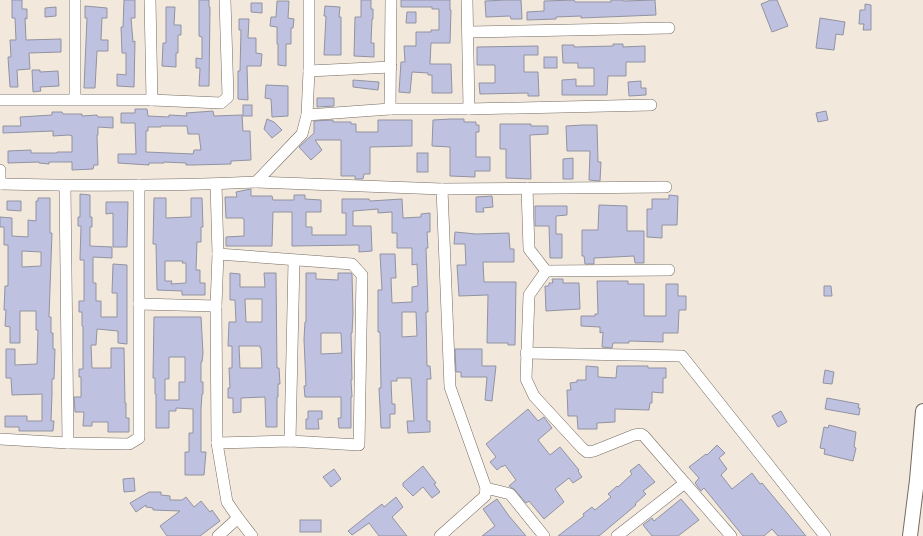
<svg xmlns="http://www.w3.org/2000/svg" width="923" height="536" font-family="'IBM Plex Serif',serif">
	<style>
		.building { fill: #bec1e0; stroke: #9293a1; fill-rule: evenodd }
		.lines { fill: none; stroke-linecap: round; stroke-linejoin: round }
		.minor-casing { stroke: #756b61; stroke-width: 12 }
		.major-casing { stroke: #756b61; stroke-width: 16 }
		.minor { stroke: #fff; stroke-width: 11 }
		.major { stroke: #fff; stroke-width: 14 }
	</style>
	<rect width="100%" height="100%" fill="#f3e8dc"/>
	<g class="building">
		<path d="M12 0H22V9H27V19L25 18 26 40 61 39V52L29 53 30 69 17 70 18 87H10L8 57H11L10 40H16L15 18H12Z"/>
		<path d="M124 0H135V18H131L133 42 135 41 134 87 117 86V74L126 75V53H122L121 27H123Z"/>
		<path d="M199 0H209V7H210L209 86H199L200 68H196V58L202 59V37L199 36Z"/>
		<path d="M361 0H371V9H373V19H372L371 43H374V57L354 56 355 17H361Z"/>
		<path d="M401 0H450V10H451L450 43H431L430 64H451L452 93H432V75H428V73L412 72 410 93 399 92 401 62H405L404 46H416V32H431V30H439V9H432V7H401Z"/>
		<path d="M506 0H521L522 19H511L510 16 486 17 485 1Z"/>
		<path d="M574 0 575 2H611V0H622L623 1 655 0 656 15 581 18V16L556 17V19L527 20V12L544 11V1Z"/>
		<path d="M771 0H777L788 26 772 32 761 4Z"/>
		<path d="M277 1H289L288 18 294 19 293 28H291V44H286V66L278 65V44H277V27L270 26 271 17H276Z"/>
		<path d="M251 3H262V13L251 12Z"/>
		<path d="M865 4 871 5V30H863L864 24H859L860 10H865Z"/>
		<path d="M85 6 107 8V18H102L101 40H108V51H97L95 88H84L87 18H85Z"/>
		<path d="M325 6 340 7 339 17H341V55H324L326 16H324Z"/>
		<path d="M56 7V16L45 17V8Z"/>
		<path d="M166 7H175L174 25H181V35H178V53H176V67L162 66 163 43H166Z"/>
		<path d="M407 12H416V23H406Z"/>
		<path d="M820 18 845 22 843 35 836 34 834 50 816 48Z"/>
		<path d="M239 19H249L248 38H256V53L262 54 261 66H247L248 100 238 99V71H240L241 30H239Z"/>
		<path d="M613 44H623V47L645 46V62H626V76H608L607 95H562V80L576 79V86H594V68H578V63H563L562 45H574V47L613 46Z"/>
		<path d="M538 46V55H524V72H538L539 96H528V93L480 94 479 83H495V65H477V47Z"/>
		<rect x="544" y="57" width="13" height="11"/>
		<path d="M32 70H40V72L58 71 59 86 40 87 41 91 33 92Z"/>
		<path d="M353 80 379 82 378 90 353 87Z"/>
		<path d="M641 81V88H646V95L629 96 628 82Z"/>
		<path d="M266 85 288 86V116L272 117 271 99 265 98Z"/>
		<path d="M317 98H334V106L317 107Z"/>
		<rect x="243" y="105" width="9" height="11"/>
		<path d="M135 109H147L148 116 169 117V115L187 116 186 113 213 111 214 116 242 115 243 131H250L251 160 231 161V164L193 165H186V163L164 162V163H149V165L118 163V154H136V153L135 123H121V113H135ZM161 126H187L188 134H199L201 150H194L193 154 146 152V131H148V127H161Z"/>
		<path d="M826 111 828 120 818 122 816 113Z"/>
		<path d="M52 112H62L63 114H82V116L97 115 98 117H113V128L98 127V135H97L98 165H94L93 169 72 170V162H49V164L39 163V162L8 163V151L31 150V153H57V152H72V136L69 135 53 136V131L3 133V126H21L20 117 52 115Z"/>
		<path d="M267 119 274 122 282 130 272 138 264 129Z"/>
		<path d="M451 119H464V122H476V125H479V132H476V157H490V171H475V177L450 176V147L432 146 433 120Z"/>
		<path d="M333 120V122H351V124H356V132H378V120H412V146L370 147V174H364L363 179H355V176H341V140H315L322 150 311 160 299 147 314 133V121Z"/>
		<path d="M500 124H531V126H548V134L530 135 531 179 506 178V149H500Z"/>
		<path d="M583 125H597L598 162H601L600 181 589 180 590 151H567L566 126Z"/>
		<rect x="417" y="153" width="11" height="19"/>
		<path d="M573 158V179H563V159Z"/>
		<path d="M251 189V196H272L273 200H294V195H305V199L321 200V212H306V227H312V235H346V213H342V199H369L370 201 402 199 403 218 421 217V214L430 213V232H427L428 248H426L428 312H426L427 366H430L431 379H427V421H430V432L408 433 407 421H414L411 378H397V381H391L392 404H395V414H390V428H381L379 388H381L380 332H378V290H382L380 254H395L396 278H391L392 303 412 302V287L418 286 417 264 412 265V248H397V233H392V212L378 213V209L353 211V226H371L372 251 359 252V245L292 246V212H273L272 246H226V237L244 236V220L243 218H226L225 197H237L236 192ZM402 312H416L417 336 402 337Z"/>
		<path d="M80 194 90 195V217H92V227H90V246L112 247V258L93 257V283H96V301H101V317H117V293H112L113 264 127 265V344L118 343V331L97 329 96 345H91L92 368H111V348H124L125 403H126V418H129V432H108V422H92V426H83L84 412H75L74 397H81V377H79V369H83V326H82V312H79V301H84V260H80L81 226H78V217H80Z"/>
		<path d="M669 195 678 196 677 225H662V238L647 237V209H652V199H669Z"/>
		<path d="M492 196 493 207 483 208 484 212H476V197Z"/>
		<path d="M38 198H50V233H52L49 317H51V333H53V349H55L54 379H52V394L51 421H54L53 431H19V427H5V416H27V421H42V394L12 395 11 378H6V349H15V365L37 364 38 330H36V311H20V343H10V327L5 326 6 310H4L5 286H8V245H4V227H0V217L12 218V236L28 237V220L36 221V201H38ZM22 251 41 252V266L22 267Z"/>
		<path d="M154 198H166V218L191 217V198H202L203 227H201V242H197L196 270H200V283H205V295H182V291L157 290 156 244H153ZM165 261H183L182 263H186V283L171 284 172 281H165Z"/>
		<path d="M7 201H21V211L7 210Z"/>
		<path d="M106 202H128L127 247H113V213L106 214Z"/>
		<path d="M599 205 627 206V231H644V263H635L634 256 594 258V264H585L584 256H582V230H598Z"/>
		<path d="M535 206H567V215L556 216V234H562V258H550L549 226H535Z"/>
		<path d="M455 232 476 234 509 233 510 249H514V262H483L484 282H516L515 345H508V343H487L488 295 459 296 457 265H466L465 244H454Z"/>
		<path d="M230 273 240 274V287H265L264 273H276L277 368H279L280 384H278V397H277V427H266L265 397 241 398V412L233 413V398H228V388H230L229 368H232V346H228L229 322H236L235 300H230ZM245 299H262V322H246ZM239 346H260V348H261L262 368H240Z"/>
		<path d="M306 273H316V279L338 280V273H351L352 274 353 314 352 333H351L352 380H351L352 397H351V428H339L338 418H341V397H305L304 386H306L304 339 305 322H306ZM321 333H341L342 353 321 354Z"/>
		<path d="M552 279H563V283H579L580 309 546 311 545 286H549V283H553Z"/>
		<path d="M597 281H628V284H644V316H666V284H678V296H686V310H679L678 333H663V342L629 341V343H613L612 348 602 347 603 332 600 333V327L581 326V316H595V314H598Z"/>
		<path d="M824 286H831L832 296H824Z"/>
		<path d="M154 317H201L203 353 202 362H201V382H203V394H202L201 409V452H206L204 475H185V452H189V433H193V409L176 408V411H169V428H156V394H155V378H153ZM169 357H185V382H179V400H165V379H169Z"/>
		<path d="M455 349H482V366H496L492 401 485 400 487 377H461V372H456Z"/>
		<path d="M586 366 598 367V377L616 378 617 366H648V368H666V378H663V393L652 392V403H650L649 410 615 409V422L597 423V429H578L577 416H568L567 390H571L570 383 577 382V380H586Z"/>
		<path d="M825 370 834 372 832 384 823 383Z"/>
		<path d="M827 398 859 404 858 408H860L859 415 825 409Z"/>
		<path d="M528 409 538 421 544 417 552 428 538 440 550 455 560 447 579 470 578 471 582 477 573 483 569 478 555 489 564 502 544 519 529 501 526 503 515 490 509 486 516 480 505 465 502 467V466L497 470 490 462 496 457 486 444Z"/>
		<path d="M308 411H322V419H318L319 429H306V419H308Z"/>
		<path d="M781 411 787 422 778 427 772 416Z"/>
		<path d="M829 425 856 432 854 447 856 448 853 461 824 454 825 449 820 448 824 427 828 428Z"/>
		<path d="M717 445 725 453 719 458 727 469 721 475 732 489 752 473 760 484 762 483 806 536H778L772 529 764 536H743L704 488 701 491 695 483 699 478 689 467 706 454 707 455Z"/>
		<path d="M639 464 655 482 643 491 646 494 635 504 636 505 599 536H558L584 516 583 514 592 507 595 510 611 497 608 494 617 486 618 487 632 474 630 471Z"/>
		<path d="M423 466 436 483 434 484 440 492 432 498 423 487 413 496 403 486V483Z"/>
		<path d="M334 469 341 479 331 487 323 477Z"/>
		<path d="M134 478 135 491 124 492 123 479Z"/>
		<path d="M149 492H161V495L170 496V500H182L186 497 194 507 201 501 210 512 212 510 220 521 200 536H167L160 526 180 511 153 510V508L146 507V505L136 512 130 503Z"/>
		<path d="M396 497 403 507 392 517 407 536H379L369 523 352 535 348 531 382 504 384 507Z"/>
		<path d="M497 499 509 516 526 536H482L495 526 483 509Z"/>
		<path d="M681 499 699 520 678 536H652L643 525 652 518 654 521Z"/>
		<rect x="300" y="520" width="21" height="12"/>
	</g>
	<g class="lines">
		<g class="minor-casing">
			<g id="minor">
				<path d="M75 0V99"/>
				<path d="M150 0 152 100"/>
				<path d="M467 0 469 109"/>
				<path d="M468 32 669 28"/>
				<path d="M309 71 391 67"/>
				<path d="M0 100H152L221 103 228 97 225 0"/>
				<path d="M390 109 391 0"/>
				<path d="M307 115 390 109H469L651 105"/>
				<path d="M0 170V184"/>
				<path d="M256 182 442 189 450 387 486 488"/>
				<path d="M0 184C85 186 171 186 256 182L302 134 307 115 309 71V0"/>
				<path d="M216 184 218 254 216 306 217 443 227 502 238 518 252 536"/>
				<path d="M65 186 68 443 129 444 139 438V185"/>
				<path d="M527 188 529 249 546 271 529 295 526 379 534 396 582 448 587 452 594 451 634 435 641 434 644 436 731 536"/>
				<path d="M442 189 666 187"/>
				<path d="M546 271 669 270"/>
				<path d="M139 304 216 306"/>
				<path d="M526 353 682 356 825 536"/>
				<path d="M0 439 68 443"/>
				<path d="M290 441 294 261"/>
				<path d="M217 443 290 441 359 445 362 275 352 264 218 254"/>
				<path d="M218 536 238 518"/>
				<path d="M440 536 485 496 486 488 510 494 544 536"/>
				<path d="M617 536 685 483"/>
			</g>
		</g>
		<g class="major-casing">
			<path id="major" d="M910 536 917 480 923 411"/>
		</g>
		<use href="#minor" class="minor"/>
		<use href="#major" class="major"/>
	</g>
</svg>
